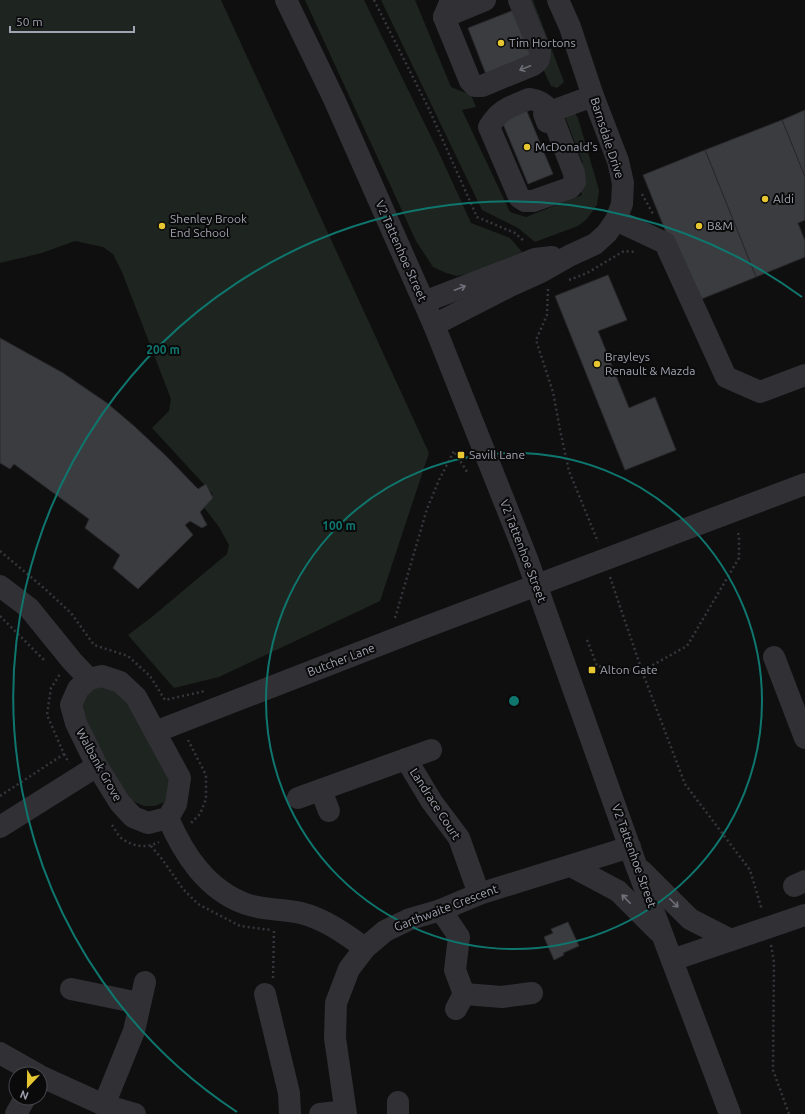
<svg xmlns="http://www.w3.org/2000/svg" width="805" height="1114" font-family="Ubuntu,sans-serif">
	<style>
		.green { fill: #1e241f }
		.building { fill: #3b3c40; stroke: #2a292c }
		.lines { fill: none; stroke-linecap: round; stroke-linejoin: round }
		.path { stroke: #36373c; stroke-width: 2.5; stroke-dasharray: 2 3; stroke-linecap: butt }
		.minor { stroke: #303035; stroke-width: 22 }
		.oneway { stroke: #6e6f79 }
		.ring { fill: none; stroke: #0f766e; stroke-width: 2 }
		.poi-dot { fill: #e6c731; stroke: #0a0a0b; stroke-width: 1.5 }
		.labels { text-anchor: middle; stroke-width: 4; stroke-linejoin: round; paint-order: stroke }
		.poi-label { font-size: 12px; fill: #a1a3b0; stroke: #0a0a0b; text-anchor: start }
		.street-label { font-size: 12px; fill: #a1a3b0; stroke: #0a0a0b }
		.centre { fill: #0f766e; stroke: #0a0a0b; stroke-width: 2 }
		.ring-label { font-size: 12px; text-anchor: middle; font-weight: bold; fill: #0f766e; stroke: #0a0a0b; stroke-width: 4; stroke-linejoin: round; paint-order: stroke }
	</style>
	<rect width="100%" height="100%" fill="#0f0f10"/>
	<g class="green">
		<path d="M0 0H221L429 453 380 601 219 677 174 688 128 635 153 616 227 554 229 545 219 527 203 506 213 494 152 428 169 411 171 399 122 272 113 254 103 247 75 241 42 253 0 263Z"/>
		<path d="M305 0H364L441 157 471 223 510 238 522 252 472 273 457 276 446 273 433 267 416 241Z"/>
		<path d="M381 0H415L451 87 471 95 476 107 462 110 510 212 526 217 582 195 577 182 574 166 583 163 565 117 574 112 578 118 599 190 597 205 587 219 578 226 535 242 518 228 482 210Z"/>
		<path d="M526 0H533L564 82 557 88 551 86 542 67Z"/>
		<path d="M112 683 132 705 172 779 167 801 155 806H144L128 799 102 754 80 706 85 690Z"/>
	</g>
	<g class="building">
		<path d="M514 10 534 58 487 77 468 28Z"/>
		<path d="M526 109 553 174 528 184 501 119Z"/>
		<path d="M805 110V177L782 120Z"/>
		<path d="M782 120 805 177V220L798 223 805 241V257L756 277 705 150Z"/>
		<path d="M705 150 756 277 694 302 643 175Z"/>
		<path d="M608 275 627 320 598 331 629 408 655 397 676 450 625 470 555 296Z"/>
		<path d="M0 338 63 373 107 403 134 426 166 456 198 489 206 484 213 498 200 512 207 525 202 528 190 521 185 525 193 535 138 589 113 568 120 555 85 528 89 519 14 464 10 469 0 463Z"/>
		<path d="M568 922 579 946 563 953 564 955 554 960 544 937 553 933 551 929Z"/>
	</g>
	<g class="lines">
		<g class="path">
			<path d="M374 0 428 107 477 217 515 233 525 242"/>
			<path d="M642 194 653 214V216"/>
			<path d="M569 280 587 273 624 251 636 252"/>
			<path d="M548 289 547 315 536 340 553 392 560 430 569 471 598 542"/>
			<path d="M0 551 44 588 71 613 94 645 128 656 150 676 165 700 205 691"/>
			<path d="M610 577 642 671 685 784 750 870 762 910"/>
			<path d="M0 616 45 661"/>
			<path d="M395 618 427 509 439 480 454 451 467 472"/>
			<path d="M587 640 597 666 642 671 687 646 739 558V536L737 530"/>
			<path d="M188 740 206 775V799L200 814 190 824"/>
			<path d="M64 754 69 763"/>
			<path d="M0 796 64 754 47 715 51 688 60 674"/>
			<path d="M112 825C115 829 119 838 124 840 135 847 148 848 159 842"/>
			<path d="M151 846 162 859 183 889 198 904 240 926 271 930"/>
			<path d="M771 945 774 962 773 1070 789 1114"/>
			<path d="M273 978 274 930"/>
		</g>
		<g class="minor">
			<path d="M286 0 334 99 434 325 526 556 636 865 730 1114"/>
			<path d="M451 0 444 17 470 81 475 86H482L533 65C539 61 540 59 540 51L519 0"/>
			<path d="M444 17 485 0"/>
			<path d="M529 99C538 100 544 103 550 111L574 173 575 182 570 188 533 201H525L519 197 489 127C500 109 510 107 529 99Z"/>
			<path d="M547 122 544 114 593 96"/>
			<path d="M616 220 665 243 726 377 760 392 805 375"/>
			<path d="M424 302 535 259 552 257"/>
			<path d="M434 325 510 286 541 272 569 256 595 244 607 233 616 220 622 204 623 183 618 161 593 96 570 27 558 0"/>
			<path d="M0 586 29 608 72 661 89 679"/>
			<path d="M774 657 805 738"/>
			<path d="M102 676 120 682 136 697 180 778 176 804 168 818 148 823 133 817 120 803 97 766 76 723 71 705 78 689 89 679Z"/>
			<path d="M155 732 423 628 805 484"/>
			<path d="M431 750 406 759 432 802 459 838 479 894"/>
			<path d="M321 790 329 811"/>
			<path d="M298 798 406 759"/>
			<path d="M168 818C184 855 207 890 246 904 262 910 284 909 301 913 325 919 345 934 365 948"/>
			<path d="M0 827 97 766"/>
			<path d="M571 866 618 891 658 931"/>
			<path d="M642 871 690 919 731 940"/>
			<path d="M794 886 805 881"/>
			<path d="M441 910 459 937 455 970 464 994 456 1009"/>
			<path d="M672 960 805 915"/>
			<path d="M71 989 139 1003"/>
			<path d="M265 994 289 1093 290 1114"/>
			<path d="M464 994 502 997 532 993"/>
			<path d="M0 1053 37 1074"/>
			<path d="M40 1076 104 1105 135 1114"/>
			<path d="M104 1105 134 1031 145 982"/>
			<path d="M16 1114 25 1098"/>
			<path d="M320 1114 345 1111"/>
			<path d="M346 1114 335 1038 336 1003 349 969 365 948 385 931 410 919 441 910 479 894 630 847"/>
			<path d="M398 1114V1102"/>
		</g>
	</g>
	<defs><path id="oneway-shaft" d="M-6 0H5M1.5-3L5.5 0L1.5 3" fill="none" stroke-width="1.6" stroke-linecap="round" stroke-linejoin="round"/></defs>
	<g class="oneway">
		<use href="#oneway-shaft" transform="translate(525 68) rotate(158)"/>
		<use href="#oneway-shaft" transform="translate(460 288) rotate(-21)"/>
		<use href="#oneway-shaft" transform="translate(626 899) rotate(-134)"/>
		<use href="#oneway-shaft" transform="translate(674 903) rotate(45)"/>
	</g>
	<g class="ring">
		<circle cx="514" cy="701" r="248"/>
		<path d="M237 1112A496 496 0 1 1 802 297"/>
	</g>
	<g class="poi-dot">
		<circle cx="501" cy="43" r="4"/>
		<circle cx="527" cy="147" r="4"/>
		<circle cx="765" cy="199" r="4"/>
		<circle cx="162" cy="226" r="4"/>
		<circle cx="699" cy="226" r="4"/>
		<circle cx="597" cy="364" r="4"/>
		<rect x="457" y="451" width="8" height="8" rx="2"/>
		<rect x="588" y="666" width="8" height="8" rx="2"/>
	</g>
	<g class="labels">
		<g class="poi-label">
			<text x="509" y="47">Tim Hortons</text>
			<text x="535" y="151">McDonald's</text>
			<text x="773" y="203">Aldi</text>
			<text x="170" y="223">Shenley Brook<tspan x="170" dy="14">End School</tspan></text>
			<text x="707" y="230">B&amp;M</text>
			<text x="605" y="361">Brayleys<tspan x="605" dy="14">Renault &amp; Mazda</tspan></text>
			<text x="469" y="459">Savill Lane</text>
			<text x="600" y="674">Alton Gate</text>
		</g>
		<g class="street-label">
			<text transform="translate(607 138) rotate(72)" y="4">Barnsdale Drive</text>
			<text transform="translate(401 251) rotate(66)" y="4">V2 Tattenhoe Street</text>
			<text transform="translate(523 551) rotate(69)" y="4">V2 Tattenhoe Street</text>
			<text transform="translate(341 660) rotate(-21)" y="4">Butcher Lane</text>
			<text transform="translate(99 765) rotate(61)" y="4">Walbank Grove</text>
			<text transform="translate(435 804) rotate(57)" y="4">Landrace Court</text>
			<text transform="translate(634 856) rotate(70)" y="4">V2 Tattenhoe Street</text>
			<text transform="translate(446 908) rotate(-21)" y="4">Garthwaite Crescent</text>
		</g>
	</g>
	<circle cx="514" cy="701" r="6" class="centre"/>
	<g class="ring-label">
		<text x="163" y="354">200 m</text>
		<text x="339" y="530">100 m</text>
	</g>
	<g transform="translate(28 1086) rotate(202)"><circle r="19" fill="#0a0a0b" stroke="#46474d"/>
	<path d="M0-3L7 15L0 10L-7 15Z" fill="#e6c731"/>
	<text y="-6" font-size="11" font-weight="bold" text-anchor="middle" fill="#a1a3b0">N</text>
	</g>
	<path d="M10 26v6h124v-6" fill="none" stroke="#a1a3b0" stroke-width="2"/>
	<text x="16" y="26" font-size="12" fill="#a1a3b0" stroke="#0a0a0b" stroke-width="3" paint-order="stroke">50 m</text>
</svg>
